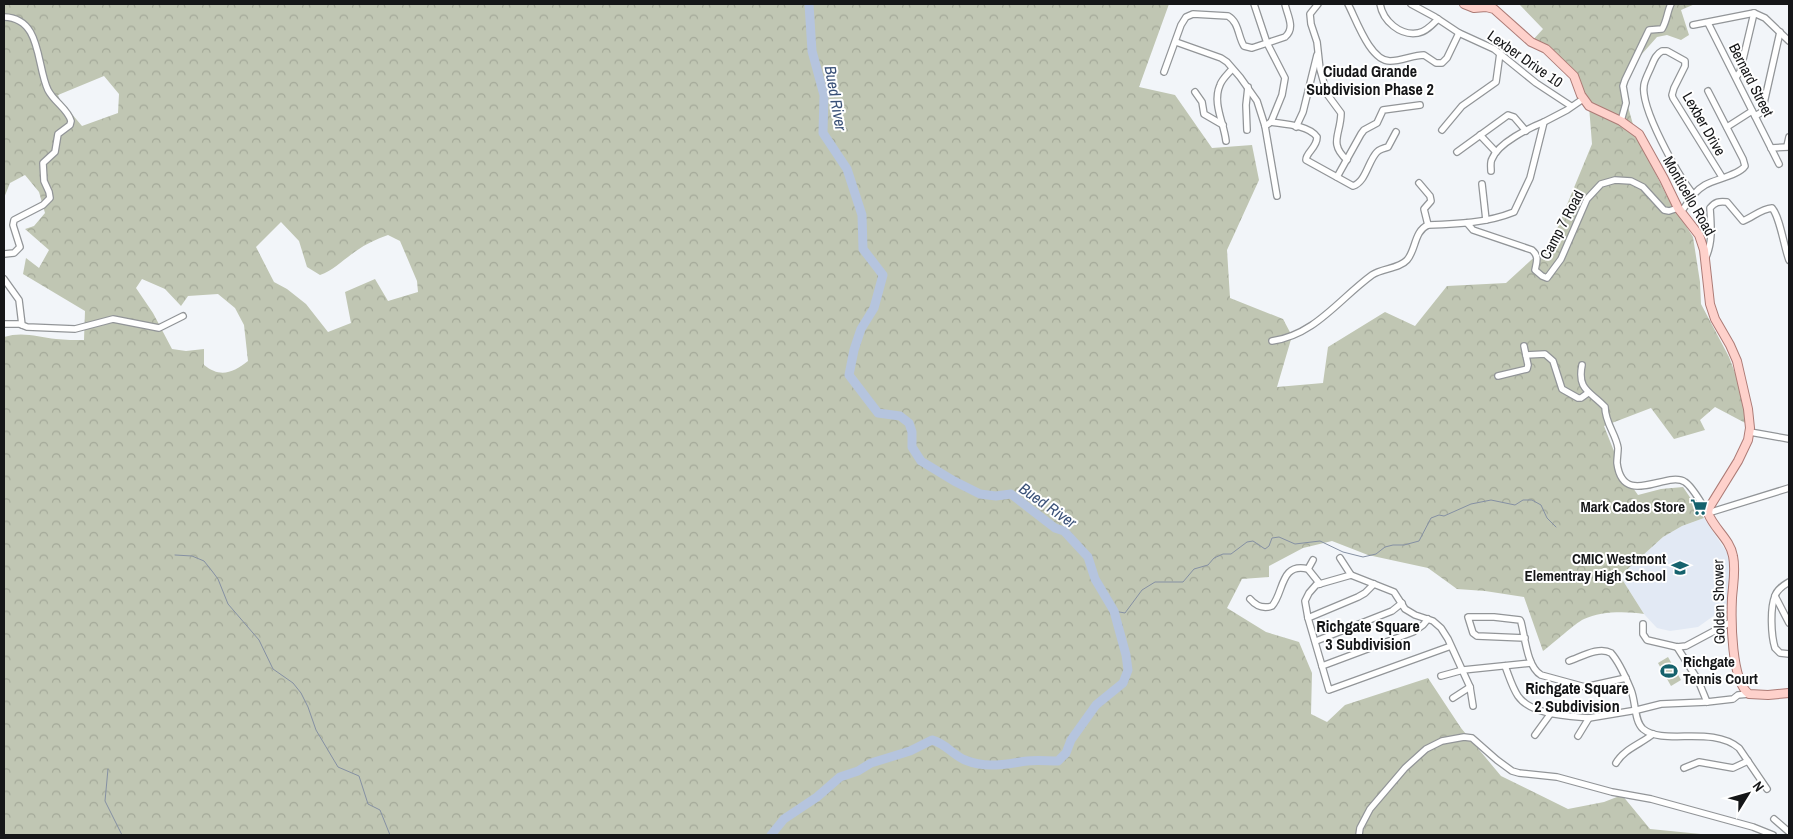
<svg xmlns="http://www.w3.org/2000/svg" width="1793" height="839" font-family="'Archivo Narrow',sans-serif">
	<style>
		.built { fill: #e2e9f4 }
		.forest { fill: url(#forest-crowns); fill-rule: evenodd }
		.park { fill: #c0c6b3 }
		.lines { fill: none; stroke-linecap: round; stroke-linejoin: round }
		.stream { stroke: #8590a3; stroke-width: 1 }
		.river { stroke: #b5c4de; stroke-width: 9 }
		.minor-casing { stroke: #929598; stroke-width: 8 }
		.major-casing { stroke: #ac7b76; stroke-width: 10 }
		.minor { stroke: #fff; stroke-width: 5.5 }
		.major { stroke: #fed1cb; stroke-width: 8 }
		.labels { text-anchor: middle; stroke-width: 4; stroke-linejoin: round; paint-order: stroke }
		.street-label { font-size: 15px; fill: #151618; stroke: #fff }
		.poi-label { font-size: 15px; font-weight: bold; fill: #151618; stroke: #fff; text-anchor: end }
		.neighbourhood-label { font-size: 16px; font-weight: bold; fill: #151618; stroke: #fff }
		.water-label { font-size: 16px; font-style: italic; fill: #3a5178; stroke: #fff }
	</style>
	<defs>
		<pattern id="forest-crowns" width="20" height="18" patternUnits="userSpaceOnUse" patternTransform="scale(1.25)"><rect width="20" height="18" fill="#c0c6b3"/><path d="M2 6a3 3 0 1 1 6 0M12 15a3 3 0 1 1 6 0" fill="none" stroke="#a4a999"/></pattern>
	</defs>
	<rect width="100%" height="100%" fill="#f2f5f9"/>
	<path class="built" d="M1704 518 1732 560 1731 595 1726 607 1698 627 1670 631 1657 628 1644 614 1620 576 1663 537 1682 526Z"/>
	<path class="forest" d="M4 4H1169L1139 87 1175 95 1212 148 1252 145 1259 180 1227 250 1230 298 1283 319 1292 336 1277 387 1323 383 1328 347 1385 312 1415 326 1447 286 1506 283 1552 241 1592 144 1589 106 1574 76 1531 42 1543 29 1519 4H1695L1681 10 1689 35 1681 40 1667 35 1657 37 1633 64 1623 89 1636 135 1667 196 1693 237 1700 282 1701 304 1729 357 1737 378 1749 425 1715 407 1700 420 1705 430 1674 439 1651 408 1604 426 1623 474 1638 495 1661 489 1683 487 1704 518 1682 526 1663 537 1620 576 1644 614C1627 611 1600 611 1584 619 1574 624 1554 643 1543 651L1524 597 1485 591 1457 589 1428 568 1368 555 1332 541 1303 548 1269 566V577L1242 579 1227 608 1266 632 1299 642 1312 673 1311 714 1327 722 1345 705 1428 678 1461 728 1501 776 1568 809 1604 802 1622 795 1650 829 1711 835H4V337C22 331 38 337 56 339 65 340 75 340 84 340L85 311 23 274 26 258 39 268 49 250 25 229 34 226 45 213 39 192 25 175 10 183 4 198ZM104 76 119 94 118 113 82 126 60 100 58 95ZM281 222 299 241 307 267 320 275C334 270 344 259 356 251 366 244 376 239 388 235L400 241 417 281 418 292 388 301 375 279 345 292 351 323 328 332 306 304 287 289 274 282 256 247ZM142 279 165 289 181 306 188 296 218 294 235 308 244 325 248 361C233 373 220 378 204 365V349L186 351 172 349 153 313 136 288Z"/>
	<path class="park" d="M1668 657 1681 680 1671 686 1658 663Z"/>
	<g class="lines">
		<g class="stream">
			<path d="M175 555 192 556 204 561 212 571 218 579 228 604 259 640 273 669 293 683 301 693 308 707 316 730 338 767 359 776 368 804 380 810 390 835"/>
			<path d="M1114 611 1125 613 1142 590 1155 582H1183L1194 569 1208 565 1214 558 1223 554H1231L1247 542 1253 541 1265 549 1269 546 1272 538 1279 537 1295 544 1320 541 1343 552 1363 557 1376 554 1385 547 1393 545H1404L1419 541 1431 518 1439 515 1444 516 1471 504 1491 500 1515 505 1523 500H1532L1541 505 1547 518 1556 527"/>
			<path d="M108 769 105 801 122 835"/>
		</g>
		<path class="river" d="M771 835 784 819 817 797 840 777 858 771 871 763 910 751 932 740C945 743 953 755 965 760 987 769 1005 764 1027 761 1037 760 1048 761 1058 761L1066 753 1071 740 1096 705 1123 683 1128 670 1126 655 1114 611 1095 579 1088 557 1064 531 1055 528 1011 494 996 496 980 494 954 481 921 461 912 447V432L909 423 900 416 878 413 849 375 854 350 861 329 874 308 883 275 863 249 862 215 847 169 823 133 824 95 812 51 809 4"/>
		<g class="minor-casing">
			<g id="minor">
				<path d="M1254 4 1267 43 1285 78 1282 95 1271 122"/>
				<path d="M1318 4 1310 14 1311 24 1317 42 1320 69 1327 94 1341 113C1341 134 1328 143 1347 160"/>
				<path d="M1348 4C1356 19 1370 61 1390 61 1402 61 1413 55 1424 55L1436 63H1442L1447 58 1459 33"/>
				<path d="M1380 4C1383 21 1400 36 1418 33 1426 32 1433 24 1438 19"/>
				<path d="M1411 4 1435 17 1459 33 1494 49 1536 83 1571 106"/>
				<path d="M4 17C42 18 36 65 48 90 54 102 68 109 71 121L70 125 58 134 55 152 43 163 44 181 49 192 50 198 43 205 14 220 13 225 20 247 14 253 4 254"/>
				<path d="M1708 23 1779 164"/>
				<path d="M1693 25 1754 13 1765 18 1789 41"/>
				<path d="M1176 42 1221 58 1227 62 1240 77 1257 101 1265 126 1277 196"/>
				<path d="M1164 72 1181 25 1186 17 1193 14 1228 16C1239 22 1238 37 1244 46L1252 48 1285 37C1296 28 1287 15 1285 4"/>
				<path d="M1736 77 1740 72 1754 13"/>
				<path d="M1195 92 1202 102 1204 114 1223 125"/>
				<path d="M1755 116 1762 112 1780 32"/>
				<path d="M1621 121 1626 103 1623 86 1625 80 1649 30 1662 29C1667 21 1667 12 1671 4"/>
				<path d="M1265 126 1271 122C1284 124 1309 125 1317 137 1317 148 1306 152 1306 160L1353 186C1366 182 1368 161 1377 152 1380 149 1384 148 1388 147L1396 132"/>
				<path d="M1296 127 1303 112 1317 55"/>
				<path d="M1727 127 1752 111"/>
				<path d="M1247 130 1246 105 1248 87"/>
				<path d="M1442 130 1462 106 1496 82 1500 53"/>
				<path d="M1480 135 1496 152"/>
				<path d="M1226 141C1224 123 1212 103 1220 85 1222 79 1228 74 1232 69"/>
				<path d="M1787 146 1789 137"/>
				<path d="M1771 148 1789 147"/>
				<path d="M1457 152 1508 115 1514 117 1526 131"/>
				<path d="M1491 171C1491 167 1490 162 1492 159 1498 143 1529 128 1544 122"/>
				<path d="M1337 177 1361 134 1364 130 1377 123 1383 110 1420 105"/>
				<path d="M1419 183 1430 196 1431 201 1424 209 1428 225"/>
				<path d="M1482 184 1486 220"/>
				<path d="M1693 194C1678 175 1640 108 1644 85 1645 79 1649 72 1651 67 1654 60 1656 54 1662 51H1667L1685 61V66L1674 88 1672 95 1673 98 1722 177"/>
				<path d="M1681 212C1689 202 1693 192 1705 185 1716 179 1739 175 1745 166L1743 159 1708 91"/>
				<path d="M1467 223 1473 230 1532 250C1539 256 1537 261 1535 270L1542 276 1547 278 1561 259 1587 199 1601 184 1615 180 1631 181 1643 187 1664 210 1669 211 1678 208"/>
				<path d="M1706 257C1713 241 1711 225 1710 208 1715 202 1719 201 1727 202L1743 221C1753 217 1761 209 1772 208 1780 217 1784 247 1789 260"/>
				<path d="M4 279 19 300 22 325 27 327 75 329 113 319 159 328 183 316"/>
				<path d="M4 324H19L22 325"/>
				<path d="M1272 341C1315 335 1339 299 1372 275 1382 268 1399 269 1407 260 1416 250 1414 231 1428 225 1457 224 1487 223 1514 212L1530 178 1544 122 1567 110 1583 99"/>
				<path d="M1526 355 1545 354 1553 361 1562 389 1578 398H1581L1588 393"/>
				<path d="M1582 365C1577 390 1590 391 1605 407 1605 423 1616 434 1618 448 1618 453 1617 458 1617 463 1623 509 1667 470 1685 482 1693 487 1702 505 1708 513L1789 488"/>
				<path d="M1498 376 1527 369 1528 365 1524 346"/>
				<path d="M1750 432 1789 439"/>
				<path d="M1340 558 1351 575"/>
				<path d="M1308 569 1313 560"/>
				<path d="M1789 582C1784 585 1777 589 1775 596 1770 608 1771 635 1775 648L1780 653 1789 654"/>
				<path d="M1775 596 1789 623"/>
				<path d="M1250 599C1256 606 1263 609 1272 606 1284 593 1280 562 1308 569L1320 584"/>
				<path d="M1308 618 1358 597 1365 593 1374 584"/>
				<path d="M1643 624V634L1647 640 1677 647 1686 646 1731 622"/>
				<path d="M1525 638 1477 636 1473 633 1468 617H1494L1520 620 1521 622C1525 637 1527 667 1541 675L1585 687 1626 678"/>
				<path d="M1316 641 1392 611 1402 603"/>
				<path d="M1451 646 1329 690 1308 618 1305 601 1309 593 1316 585 1351 575 1394 592 1405 609 1415 615 1433 621 1441 628 1448 639 1470 687 1473 706"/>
				<path d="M1677 647 1698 680 1707 702"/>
				<path d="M1569 661C1581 657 1599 646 1611 653 1620 663 1626 678 1631 690 1636 702 1634 721 1643 729 1664 746 1711 725 1739 748L1767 789"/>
				<path d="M1322 666 1413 632 1423 625 1428 619"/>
				<path d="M1505 666C1509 676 1512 687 1518 696 1531 715 1568 716 1589 718L1637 710 1661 704 1707 702 1733 699 1738 695 1749 694"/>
				<path d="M1441 676 1463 670 1531 663"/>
				<path d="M1453 698 1470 687"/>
				<path d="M1535 735 1551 713"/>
				<path d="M1578 736 1589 718"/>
				<path d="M1616 763C1624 749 1641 744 1653 734"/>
				<path d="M1684 768 1699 762 1733 768 1748 761"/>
				<path d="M1774 819 1789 832"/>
				<path d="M1359 835 1360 828 1370 809 1405 768 1426 749 1442 741 1464 737 1472 738 1497 760 1512 771 1519 773 1557 777 1612 792 1651 799 1753 827 1773 835"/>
			</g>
		</g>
		<g class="major-casing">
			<path id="major" d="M1464 4 1474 8 1486 7 1494 9 1531 42 1546 49 1574 76 1581 95 1589 106 1621 121 1639 134 1664 179 1678 208 1699 235 1704 250 1710 304 1715 319 1730 345 1737 361 1748 409 1750 428 1748 440 1738 461 1709 508 1708 513C1714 529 1730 539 1733 556 1736 570 1733 584 1732 598 1731 619 1731 681 1749 694L1768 695 1789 693"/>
		</g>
		<use href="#minor" class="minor"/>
		<use href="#major" class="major"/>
	</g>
	<defs>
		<g id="supermarket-bare" transform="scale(1.35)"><path d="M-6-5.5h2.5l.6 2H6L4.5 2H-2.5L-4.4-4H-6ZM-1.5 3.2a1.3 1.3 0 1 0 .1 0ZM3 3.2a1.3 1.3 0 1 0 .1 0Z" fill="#15626d" stroke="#fff" stroke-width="2.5" paint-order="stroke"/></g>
		<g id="school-bare" transform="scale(1.35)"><path d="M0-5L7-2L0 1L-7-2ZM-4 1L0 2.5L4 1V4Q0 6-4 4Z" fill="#15626d" stroke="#fff" stroke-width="2.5" paint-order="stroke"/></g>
		<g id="stadium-bare" transform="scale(1.35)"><path d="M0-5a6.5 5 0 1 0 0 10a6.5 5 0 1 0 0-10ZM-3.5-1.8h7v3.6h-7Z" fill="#15626d" stroke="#fff" stroke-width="2.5" paint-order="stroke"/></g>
	</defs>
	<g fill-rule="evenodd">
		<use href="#supermarket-bare" x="1699" y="507"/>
		<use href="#school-bare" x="1680" y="568"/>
		<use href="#stadium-bare" x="1669" y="671"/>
	</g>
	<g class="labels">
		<g class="street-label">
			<text transform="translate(1525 59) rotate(35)" y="5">Lexber Drive 10</text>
			<text transform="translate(1751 80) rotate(63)" y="5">Bernard Street</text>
			<text transform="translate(1704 124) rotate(60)" y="5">Lexber Drive</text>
			<text transform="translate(1689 196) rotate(60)" y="5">Monticello Road</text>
			<text transform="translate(1562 225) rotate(-62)" y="5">Camp 7 Road</text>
			<text transform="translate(1719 602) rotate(-91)" y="5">Golden Shower</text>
		</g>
		<g class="poi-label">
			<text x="1685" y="512">Mark Cados Store</text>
			<text x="1666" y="564">CMIC Westmont<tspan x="1666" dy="17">Elementray High School</tspan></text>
			<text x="1683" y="667" text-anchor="start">Richgate<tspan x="1683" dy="17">Tennis Court</tspan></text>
		</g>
		<g class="neighbourhood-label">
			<text x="1370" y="77">Ciudad Grande<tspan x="1370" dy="18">Subdivision Phase 2</tspan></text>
			<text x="1368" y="632">Richgate Square<tspan x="1368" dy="18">3 Subdivision</tspan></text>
			<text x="1577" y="694">Richgate Square<tspan x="1577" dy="18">2 Subdivision</tspan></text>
		</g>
		<g class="water-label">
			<text transform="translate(836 98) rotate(80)" y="6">Bued River</text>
			<text transform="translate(1048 505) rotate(35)" y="6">Bued River</text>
		</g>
	</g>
	<rect width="1793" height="839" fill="none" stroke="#151618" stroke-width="10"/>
	<g transform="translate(1748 794) rotate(53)" stroke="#ffffff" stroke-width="4" paint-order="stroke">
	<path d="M0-4L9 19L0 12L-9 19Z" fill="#151618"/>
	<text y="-8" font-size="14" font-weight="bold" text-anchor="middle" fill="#151618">N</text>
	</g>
</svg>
